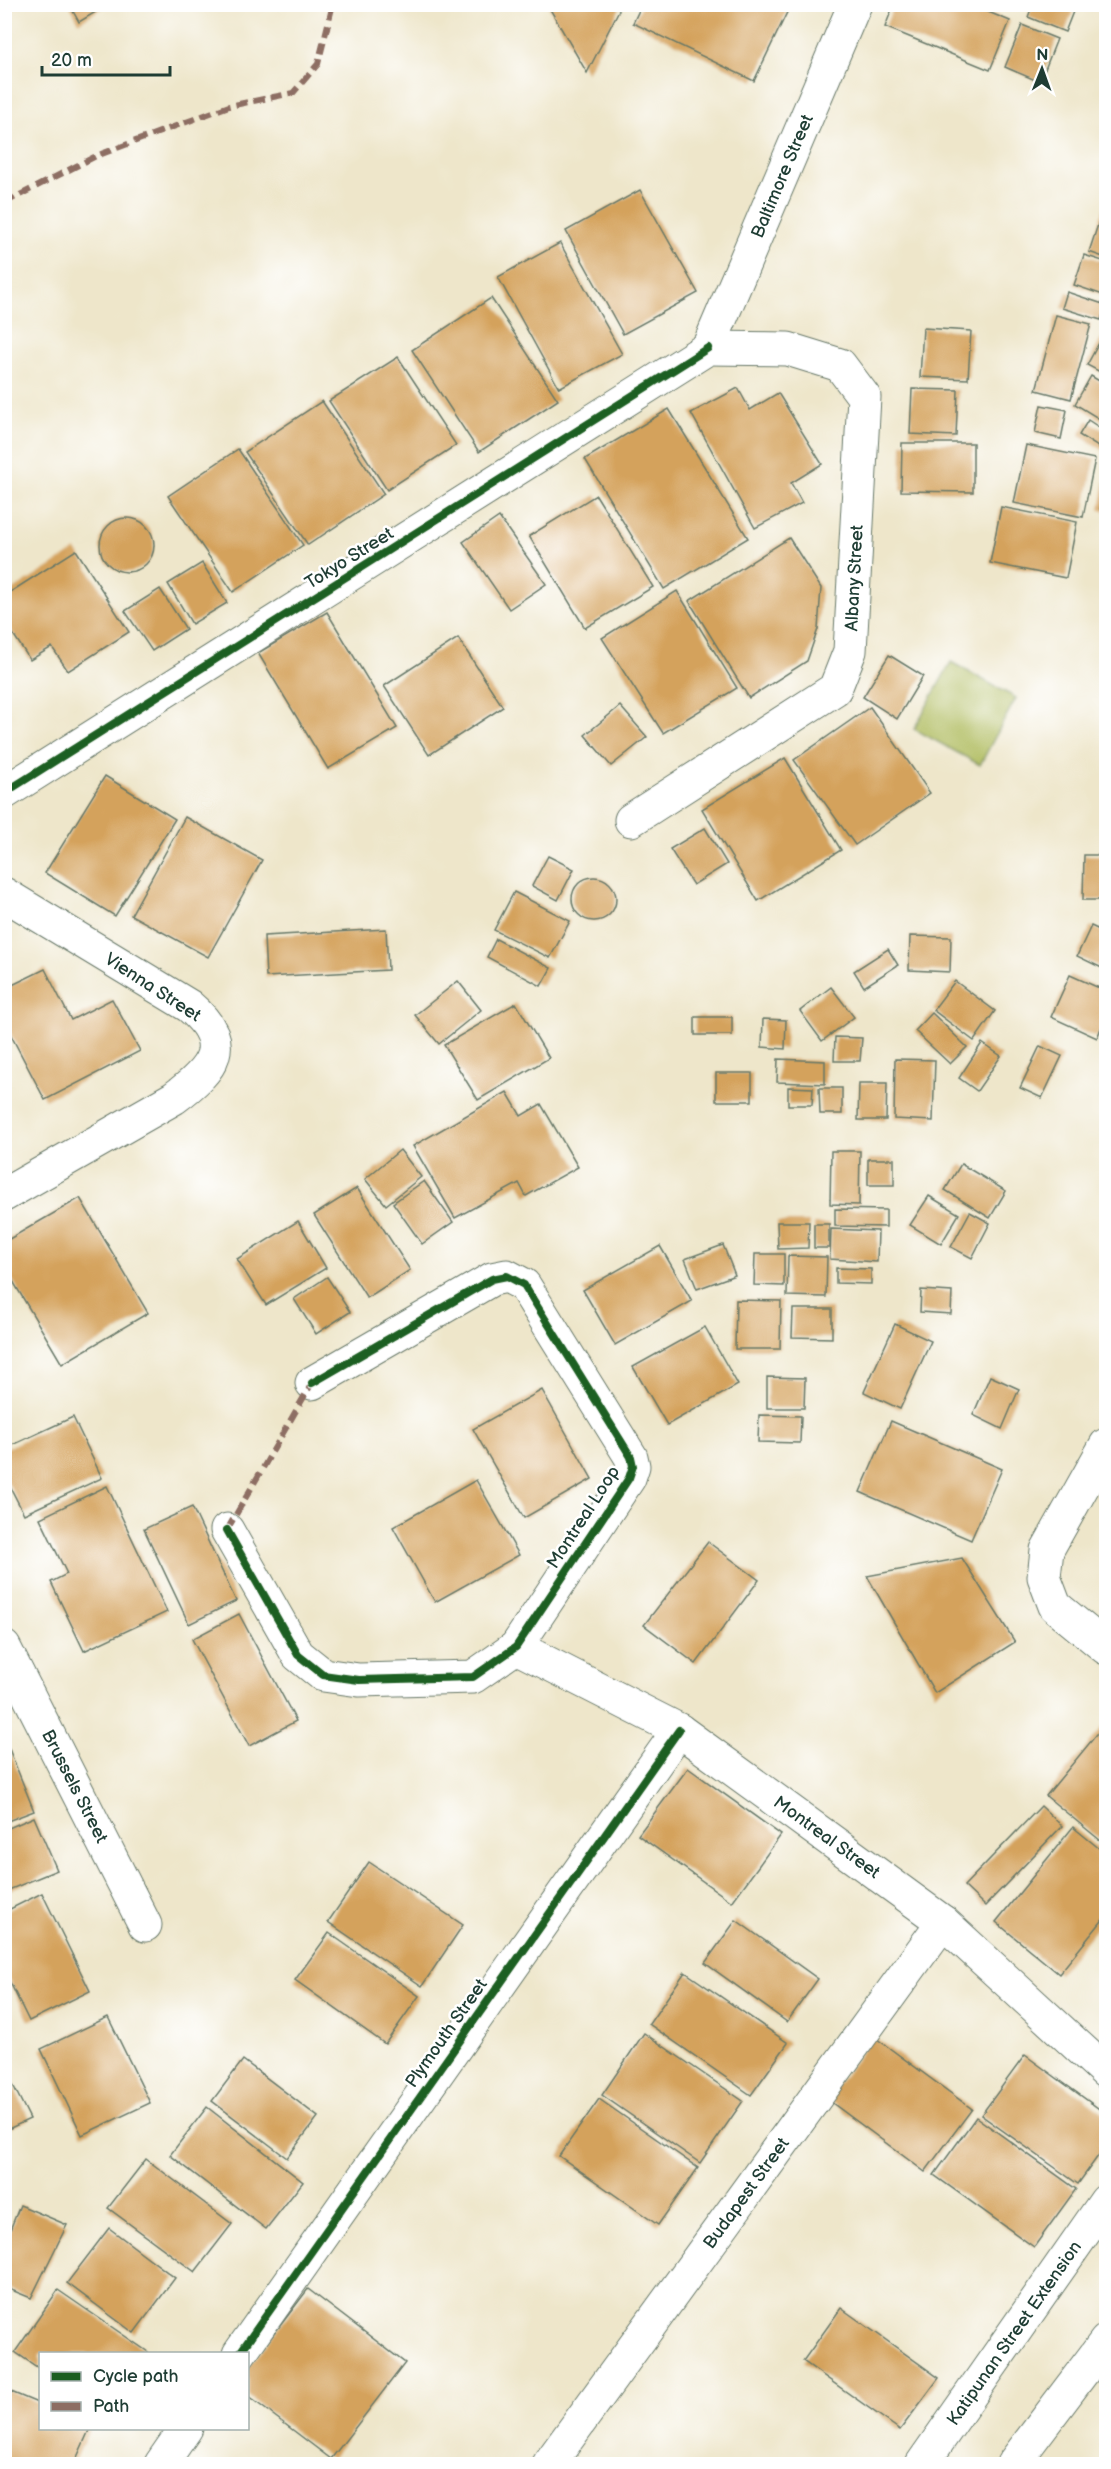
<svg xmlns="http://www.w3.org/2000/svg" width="1111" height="2469" font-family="'Balsamiq Sans',sans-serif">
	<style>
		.green { fill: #afbb5d; stroke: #677c48; stroke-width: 1.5 }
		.building { fill: #d4a25b }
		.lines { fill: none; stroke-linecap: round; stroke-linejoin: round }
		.street-casing { stroke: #677868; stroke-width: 35 }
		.secondary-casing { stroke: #677868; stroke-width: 35 }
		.street { stroke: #fff; stroke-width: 33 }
		.secondary { stroke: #fff; stroke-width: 33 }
		.quiet { stroke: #8d6e63; stroke-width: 6; stroke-dasharray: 12 6; stroke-linecap: butt }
		.cycleway-casing { stroke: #fff; stroke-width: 11 }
		.cycleway { stroke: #1b5e20; stroke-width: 8 }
		.labels { text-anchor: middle; stroke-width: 5; stroke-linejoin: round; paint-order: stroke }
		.street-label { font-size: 18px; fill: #1f3d34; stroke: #fff }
	</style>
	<rect width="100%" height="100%" fill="#fff"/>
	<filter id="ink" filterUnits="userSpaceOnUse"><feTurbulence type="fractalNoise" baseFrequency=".0167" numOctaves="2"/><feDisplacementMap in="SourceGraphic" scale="12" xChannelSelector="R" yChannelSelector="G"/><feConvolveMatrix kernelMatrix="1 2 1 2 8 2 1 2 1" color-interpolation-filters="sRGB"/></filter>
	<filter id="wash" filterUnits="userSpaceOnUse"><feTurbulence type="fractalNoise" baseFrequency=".008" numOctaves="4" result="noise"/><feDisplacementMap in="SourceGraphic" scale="24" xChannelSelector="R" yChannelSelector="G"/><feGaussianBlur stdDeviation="1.35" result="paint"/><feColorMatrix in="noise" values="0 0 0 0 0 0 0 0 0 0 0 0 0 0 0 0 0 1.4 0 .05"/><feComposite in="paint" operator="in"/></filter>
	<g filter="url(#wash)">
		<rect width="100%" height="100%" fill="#eee6ca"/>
		<path class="green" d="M951 662 1016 698 980 765 914 729Z"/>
		<g id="blocks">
			<g class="building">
				<path d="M69 4H109L79 22Z"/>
				<path d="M547 4H622L587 73Z"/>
				<path d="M642 4H791L754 81 633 23Z"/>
				<path d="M894 4H969L1010 21 990 70 885 27Z"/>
				<path d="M1033 4H1076L1065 32 1028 17Z"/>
				<path d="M1022 25 1057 39 1040 82 1005 67Z"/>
				<path d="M640 190 698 293 623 334 566 231Z"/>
				<path d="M1106 200V258L1089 252Z"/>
				<path d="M560 243 622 354 559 388 498 277Z"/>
				<path d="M1084 255 1106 262V296L1074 285Z"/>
				<path d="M1067 292 1106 305 1101 320 1062 308Z"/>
				<path d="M491 298 558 400 479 452 412 350Z"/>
				<path d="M1056 315 1091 324 1071 399 1036 390Z"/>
				<path d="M923 328 971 331 968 379 920 377Z"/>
				<path d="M1106 330V375L1087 365Z"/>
				<path d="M398 357 456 445 387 490 329 401Z"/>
				<path d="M1091 376 1106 385V423L1075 404Z"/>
				<path d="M738 388 750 410 778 393 822 464 791 483 802 503 755 528 691 413Z"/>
				<path d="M912 389 958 390 956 436 910 434Z"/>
				<path d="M322 401 384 494 308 545 245 452Z"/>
				<path d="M1041 405 1067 410 1061 439 1035 433Z"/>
				<path d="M669 409 748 538 664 589 585 459Z"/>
				<path d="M1088 420 1106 432V452L1079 435Z"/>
				<path d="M902 443H973V492L901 491Z"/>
				<path d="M1026 445 1095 459 1083 517 1014 503Z"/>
				<path d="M238 449 303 545 233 592 168 496Z"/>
				<path d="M1105 482H1106V511L1100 509Z"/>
				<path d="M596 495 653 587 585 628 529 536Z"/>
				<path d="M1001 507 1077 522 1066 578 990 563Z"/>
				<path d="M499 517 546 584 509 609 463 542Z"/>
				<circle cx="127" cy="545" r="27"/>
				<path d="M789 538 821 588 818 629 807 661 749 698 689 601Z"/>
				<path d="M76 550 129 632 68 671 52 647 30 660 4 620V596Z"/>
				<path d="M202 563 227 603 192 624 168 584Z"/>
				<path d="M160 589 186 629 152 651 125 611Z"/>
				<path d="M677 591 737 688 663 733 602 638Z"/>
				<path d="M327 612 397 728 328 769 258 653Z"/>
				<path d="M458 638 503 707 429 755 384 686Z"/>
				<path d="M889 655 923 676 897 719 863 697Z"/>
				<path d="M620 706 647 737 611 766 585 735Z"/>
				<path d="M870 707 930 793 855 845 794 760Z"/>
				<path d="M785 758 841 850 758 901 702 809Z"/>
				<path d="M105 776 175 819 115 916 45 873Z"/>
				<path d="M185 817 262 860 208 957 131 915Z"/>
				<path d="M705 828 727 864 693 885 670 849Z"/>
				<path d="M1084 855H1106V900H1083Z"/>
				<path d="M548 856 574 869 558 900 532 886Z"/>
				<circle cx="594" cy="899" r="22"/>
				<path d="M514 892 570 921 550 958 494 930Z"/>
				<path d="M1091 926 1106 933V970L1077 956Z"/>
				<path d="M386 929 388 970 266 977 264 936Z"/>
				<path d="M910 936 951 937 950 972 909 970Z"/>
				<path d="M496 939 551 968 541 986 487 957Z"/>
				<path d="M888 949 898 965 864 987 854 971Z"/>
				<path d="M45 969 71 1020 112 999 140 1051 45 1100 4 1022V989Z"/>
				<path d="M1070 975 1106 991V1016L1097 1038 1051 1017Z"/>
				<path d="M458 981 481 1010 439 1044 415 1015Z"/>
				<path d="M955 981 995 1011 974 1041 933 1010Z"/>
				<path d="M831 987 854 1017 822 1041 800 1011Z"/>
				<path d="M516 1003 549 1058 478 1100 444 1045Z"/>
				<path d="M932 1013 967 1047 950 1064 915 1031Z"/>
				<rect x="695" y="1017" width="37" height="18"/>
				<path d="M763 1019 786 1020 785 1049 762 1047Z"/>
				<path d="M835 1037 862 1038 860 1061H834Z"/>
				<path d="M982 1043 1001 1056 977 1091 959 1078Z"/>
				<path d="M1040 1046 1062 1056 1042 1098 1020 1088Z"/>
				<path d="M778 1059 825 1061V1084L777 1082Z"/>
				<path d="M895 1059 935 1060 933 1121 894 1119Z"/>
				<rect x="716" y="1073" width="36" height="28"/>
				<path d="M859 1083H887L886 1120H858Z"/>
				<path d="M788 1087 813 1088 812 1105H788Z"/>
				<path d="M819 1088H842V1114H820Z"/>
				<path d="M507 1092 521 1116 541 1104 578 1167 526 1196 519 1183 455 1218 413 1146Z"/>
				<path d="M400 1150 421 1177 386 1205 365 1179Z"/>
				<path d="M831 1151H860L859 1205 830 1204Z"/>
				<rect x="868" y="1159" width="26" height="26"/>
				<path d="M961 1164 1006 1191 990 1218 945 1190Z"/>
				<path d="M424 1181 453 1222 422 1244 393 1203Z"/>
				<path d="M357 1188 410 1270 367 1298 314 1215Z"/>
				<path d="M929 1196 959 1214 941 1244 910 1225Z"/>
				<path d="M80 1198 148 1313 62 1364 4 1266V1242Z"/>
				<path d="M835 1209 886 1210V1227L835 1226Z"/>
				<path d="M970 1212 990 1223 972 1258 951 1247Z"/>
				<path d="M298 1221 326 1268 266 1305 237 1259Z"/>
				<path d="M777 1222H809L808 1248 778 1249Z"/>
				<rect x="814" y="1224" width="15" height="24"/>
				<path d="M831 1229 878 1231 877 1262 830 1259Z"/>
				<path d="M723 1245 735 1275 697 1289 685 1259Z"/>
				<path d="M660 1246 692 1301 615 1345 583 1290Z"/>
				<path d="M755 1254H784V1286L754 1285Z"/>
				<path d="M788 1256 827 1257 826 1297 787 1296Z"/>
				<path d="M836 1268 871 1269V1284L836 1283Z"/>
				<path d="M327 1277 350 1312 316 1334 294 1299Z"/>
				<path d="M921 1290 952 1292 951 1314 920 1312Z"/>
				<path d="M736 1300 781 1301 780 1349H735Z"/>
				<path d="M793 1309H832V1338L792 1337Z"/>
				<path d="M895 1324 931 1341 900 1409 864 1392Z"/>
				<path d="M705 1327 738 1385 667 1425 633 1367Z"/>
				<path d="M990 1376 1019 1389 1002 1429 973 1415Z"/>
				<path d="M767 1377 805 1378 804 1408H767Z"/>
				<path d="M542 1390 592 1479 524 1518 473 1429Z"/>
				<path d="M759 1415 801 1416 800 1443 758 1442Z"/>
				<path d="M73 1417 102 1478 24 1514 4 1475V1449Z"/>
				<path d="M891 1421 1002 1469 971 1540 860 1492Z"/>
				<path d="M476 1480 519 1555 435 1602 393 1527Z"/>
				<path d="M107 1486 167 1612 84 1651 51 1582 67 1574 40 1518Z"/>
				<path d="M192 1507 236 1601 189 1624 144 1529Z"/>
				<path d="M708 1542 759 1580 696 1664 644 1625Z"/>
				<path d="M962 1558 1015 1642 935 1693 867 1576Z"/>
				<path d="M239 1614 296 1721 249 1746 192 1639Z"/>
				<path d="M1106 1723V1845L1046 1796Z"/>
				<path d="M7 1744 34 1811 5 1822V1745Z"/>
				<path d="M688 1768 781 1835 732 1902 638 1835Z"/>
				<path d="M1041 1806 1062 1826 985 1906 964 1886Z"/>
				<path d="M34 1817 57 1870 4 1892V1830Z"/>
				<path d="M1073 1827 1106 1854V1916L1059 1974 996 1922Z"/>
				<path d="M369 1862 463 1925 422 1986 328 1922Z"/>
				<path d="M42 1893 90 1991 29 2021 4 1970V1912Z"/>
				<path d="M736 1920 818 1979 787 2022 705 1963Z"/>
				<path d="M329 1933 419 1996 385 2044 295 1980Z"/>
				<path d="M685 1972 788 2043 751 2095 649 2024Z"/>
				<path d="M108 2017 150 2103 82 2135 41 2049Z"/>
				<path d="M644 2033 743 2101 700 2163 602 2095Z"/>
				<path d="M873 2036 972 2109 925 2172 827 2099Z"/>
				<path d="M1025 2055 1106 2114V2145L1078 2184 981 2115Z"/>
				<path d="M243 2060 318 2117 287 2158 212 2101Z"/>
				<path d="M4 2067 30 2119 4 2131Z"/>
				<path d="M599 2099 698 2168 658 2225 559 2156Z"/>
				<path d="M207 2107 303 2182 266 2229 170 2155Z"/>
				<path d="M976 2117 1076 2189 1034 2247 934 2175Z"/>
				<path d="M146 2159 232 2224 195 2272 108 2208Z"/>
				<path d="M20 2205 67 2225 31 2298 4 2287V2235H8Z"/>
				<path d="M109 2228 175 2278 134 2333 67 2283Z"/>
				<path d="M308 2289 405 2363 331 2459 248 2396V2368Z"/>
				<path d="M58 2290 148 2352 147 2354H40V2369L15 2352Z"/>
				<path d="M841 2308 939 2378 900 2430 803 2361Z"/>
				<path d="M4 2389 40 2404V2428H90L74 2464H4Z"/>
			</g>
		</g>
	</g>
	<g filter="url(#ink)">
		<use href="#blocks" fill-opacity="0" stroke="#677868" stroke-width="1.5"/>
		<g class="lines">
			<g class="street-casing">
				<g id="street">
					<path d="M708 348 855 4"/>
					<path d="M4 793 708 348"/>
					<path d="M631 820 835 689 850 651 864 397 840 365 788 349 708 348"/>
					<path d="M4 894 189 1006C234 1044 213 1069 174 1098L4 1195"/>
					<path d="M1106 1445 1047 1550 1044 1577 1055 1606 1106 1648"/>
					<path d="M227 1530 298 1655 323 1675 359 1680 473 1677 516 1647 629 1478 633 1466 631 1457 524 1285 507 1276 492 1279 312 1383"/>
					<path d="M4 1647 145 1925"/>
					<path d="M516 1647 679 1730 943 1922 1106 2072"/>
					<path d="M239 2354 679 1730"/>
					<path d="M161 2464 186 2428"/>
					<path d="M549 2464 943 1922"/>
				</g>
			</g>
			<g class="secondary-casing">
				<g id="secondary">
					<path d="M922 2464 1106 2201"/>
					<path d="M1013 2464 1106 2341"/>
				</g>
			</g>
			<use href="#street" class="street"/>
			<use href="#secondary" class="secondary"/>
			<g class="quiet">
				<path d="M4 203 96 156 229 106 293 93 318 64 333 4"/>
				<path d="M227 1530 312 1383"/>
			</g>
			<g class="cycleway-casing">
				<g id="cycleway">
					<path d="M4 793 708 348"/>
					<path d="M227 1530 298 1655 323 1675 359 1680 473 1677 516 1647 629 1478 633 1466 631 1457 524 1285 507 1276 492 1279 312 1383"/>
					<path d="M239 2354 679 1730"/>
				</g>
			</g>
			<use href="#cycleway" class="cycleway"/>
		</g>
	</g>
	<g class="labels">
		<g class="street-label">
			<text transform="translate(782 176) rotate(-67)" y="6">Baltimore Street</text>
			<text transform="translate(349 558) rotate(-32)" y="6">Tokyo Street</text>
			<text transform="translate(854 578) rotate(-87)" y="6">Albany Street</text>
			<text transform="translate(153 987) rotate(33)" y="6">Vienna Street</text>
			<text transform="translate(583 1517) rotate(-57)" y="6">Montreal Loop</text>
			<text transform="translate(75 1786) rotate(63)" y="6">Brussels Street</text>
			<text transform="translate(827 1837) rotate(36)" y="6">Montreal Street</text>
			<text transform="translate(446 2033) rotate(-55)" y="6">Plymouth Street</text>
			<text transform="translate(746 2193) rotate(-54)" y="6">Budapest Street</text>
			<text transform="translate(1014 2333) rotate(-55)" y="6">Katipunan Street Extension</text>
		</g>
	</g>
	<rect width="1111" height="2469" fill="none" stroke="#fff" stroke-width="24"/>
	<rect x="39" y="2352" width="210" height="78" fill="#ffffff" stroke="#a5b1ae" stroke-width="1.5"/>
	<rect x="51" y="2372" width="30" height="9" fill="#1b5e20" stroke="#a5b1ae" stroke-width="1.5"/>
	<text x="93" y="2382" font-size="18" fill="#1f3d34">Cycle path</text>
	<rect x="51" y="2402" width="30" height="9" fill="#8d6e63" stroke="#a5b1ae" stroke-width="1.5"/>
	<text x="93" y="2412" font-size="18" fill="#1f3d34">Path</text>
	<g transform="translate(1042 69) rotate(1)" stroke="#ffffff" stroke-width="4.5" paint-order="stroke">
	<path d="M0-4.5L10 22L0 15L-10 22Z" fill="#1f3d34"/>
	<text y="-9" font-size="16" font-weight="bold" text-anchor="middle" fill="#1f3d34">N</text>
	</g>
	<path d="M42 66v9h128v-9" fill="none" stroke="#1f3d34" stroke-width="3"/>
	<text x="51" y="66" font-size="18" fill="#1f3d34" stroke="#ffffff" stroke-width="4.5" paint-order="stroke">20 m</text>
</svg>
